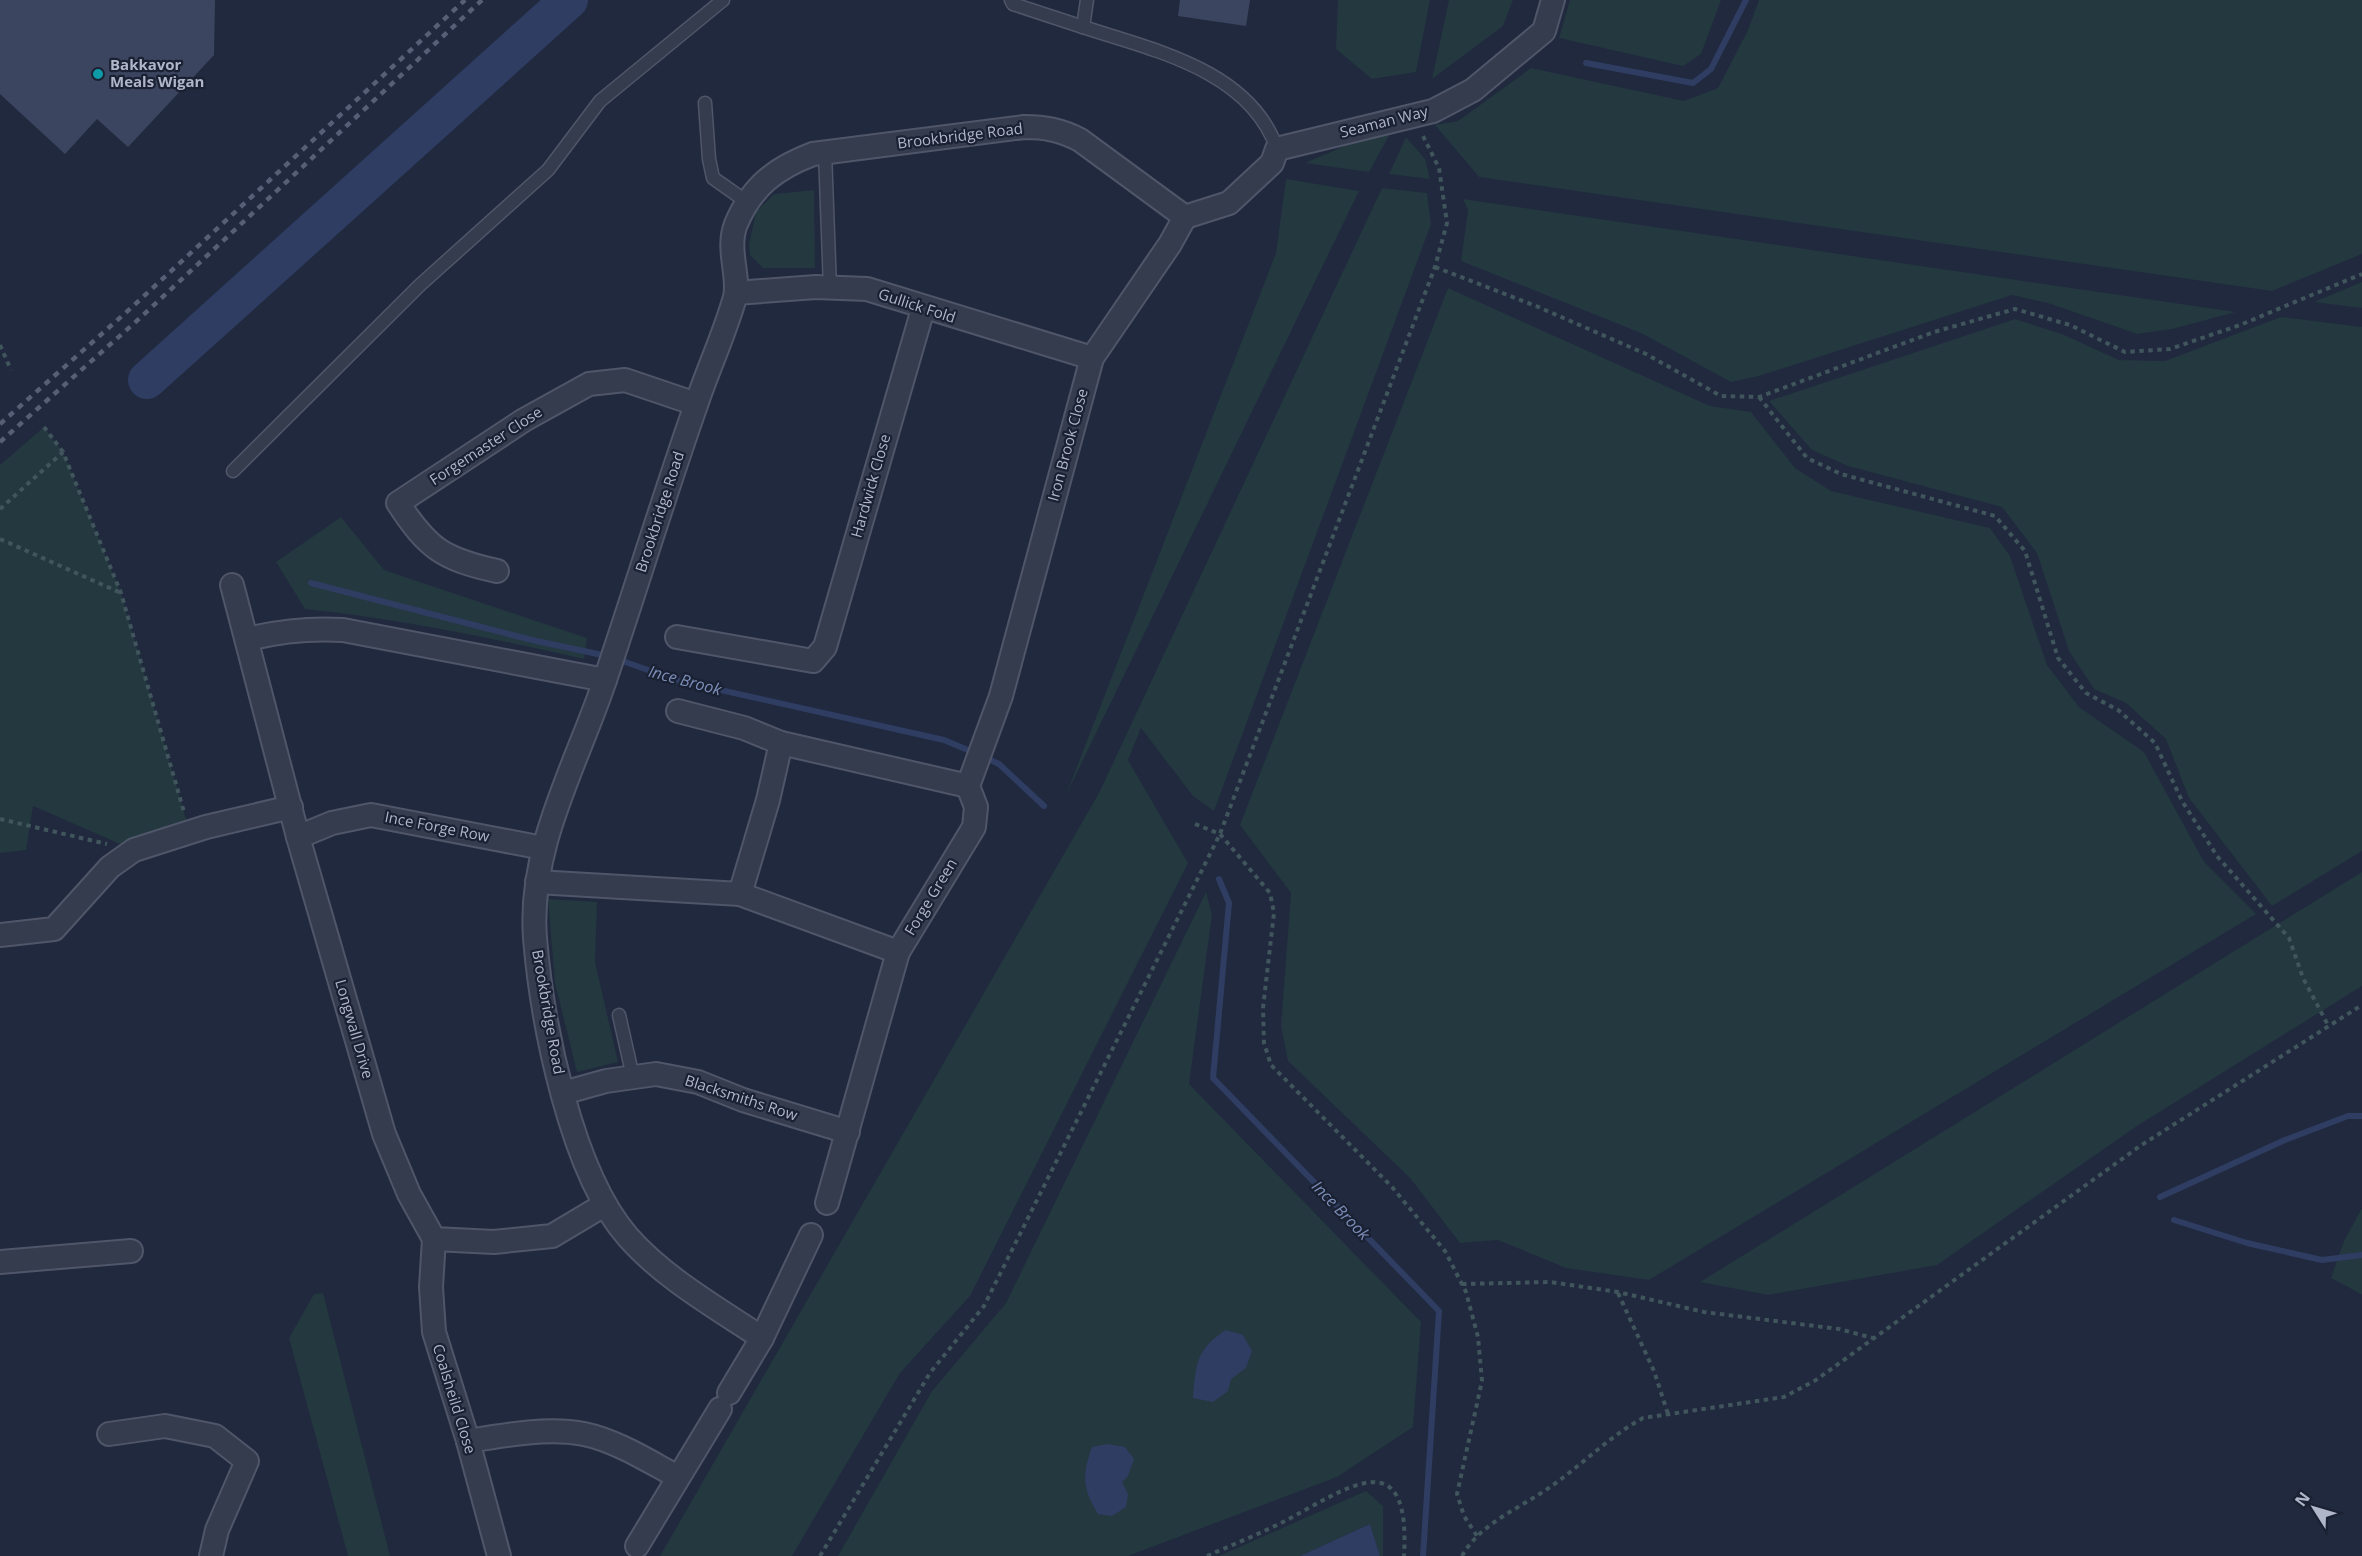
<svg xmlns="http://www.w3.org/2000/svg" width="2362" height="1556" font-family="'Open Sans',sans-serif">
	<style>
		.green { fill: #23383f }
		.water { fill: #2f3d63 }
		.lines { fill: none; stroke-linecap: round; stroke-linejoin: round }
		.stream { stroke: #2f3d63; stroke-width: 6 }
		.river { stroke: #2f3d63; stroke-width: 38 }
		.building { fill: #3c455f }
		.lane-casing { stroke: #505669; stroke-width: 15 }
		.street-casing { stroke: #505669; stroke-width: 26 }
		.path { stroke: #40555c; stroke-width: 4; stroke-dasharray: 4.5 4.5; stroke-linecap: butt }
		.lane { stroke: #353c4e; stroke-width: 12 }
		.street { stroke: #353c4e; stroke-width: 22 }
		.rail { stroke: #565f75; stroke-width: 4.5; stroke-dasharray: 6 6; stroke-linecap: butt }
		.culture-dot { fill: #0f9aa8; stroke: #1a2133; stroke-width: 2 }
		.labels { text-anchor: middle; stroke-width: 4.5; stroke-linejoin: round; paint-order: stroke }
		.poi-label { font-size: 15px; font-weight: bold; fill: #b0b6c9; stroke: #1a2133; text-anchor: start }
		.street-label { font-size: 15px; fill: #b0b6c9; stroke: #1a2133 }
		.water-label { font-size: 16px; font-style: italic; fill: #7c8eb8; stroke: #1a2133 }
	</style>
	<rect width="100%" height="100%" fill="#20293e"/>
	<g class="green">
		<path d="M1338 0H1430L1416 72 1372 79 1336 49Z"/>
		<path d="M1449 0H1513L1503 26 1432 79Z"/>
		<path d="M1570 0H1721L1701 54 1683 66 1559 38Z"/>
		<path d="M1759 0H2362V254L2272 291 1479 177 1435 125 1458 121 1531 68 1684 101 1718 88 1748 30Z"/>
		<path d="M1391 132 1369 172 1305 163 1356 141Z"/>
		<path d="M1406 137 1425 159 1430 179 1389 174Z"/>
		<path d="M1286 179 1359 191 1066 795 1276 253Z"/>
		<path d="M1382 188 1427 193 1431 224 1214 811 1193 796 1141 728 1128 760 1188 863 970 1296 900 1373 792 1556H660L1099 793Z"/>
		<path d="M814 190 815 268H763L750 255 749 244 756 212 774 194Z"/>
		<path d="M1463 199 2236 312 2172 329 2137 334 2051 304 2012 295 1759 376 1731 382 1641 333 1461 261 1468 210Z"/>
		<path d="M2362 282V308L2314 302Z"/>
		<path d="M1448 288 1710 406 1751 412 1795 468 1831 491 1990 528 2010 556 2047 665 2079 707 2144 752 2204 862 2256 914 1649 1280 1566 1268 1498 1240 1460 1243 1410 1178 1288 1061 1281 1026 1291 893 1240 825Z"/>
		<path d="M2281 317 2362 327V851L2272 906 2189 798 2166 739 2126 703 2094 689 2069 651 2037 553 2002 507 1848 466 1812 450 1769 401 2015 319 2062 334 2119 360 2165 361Z"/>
		<path d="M44 427 63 452 121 593 190 833 134 850 33 806 26 850 0 853V465Z"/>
		<path d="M341 517 384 570 587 638 584 659C491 638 400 619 305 609L276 562Z"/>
		<path d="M2362 872V986L2137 1126 1937 1265 1768 1295 1700 1282Z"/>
		<path d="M1206 892 1212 915 1189 1084 1421 1322 1413 1427 1337 1477 1128 1556H838L932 1391 1006 1303Z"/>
		<path d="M548 899 597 902 595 962 618 1062 577 1072 555 983Z"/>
		<path d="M2362 1208V1294H2361L2331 1278 2344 1241Z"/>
		<path d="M323 1293 390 1556H348L289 1338 314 1294Z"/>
		<path d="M1366 1491 1383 1506V1556H1380L1370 1524 1300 1556H1219Z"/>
	</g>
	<g class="water">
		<path d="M1226 1330 1243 1335 1252 1351 1246 1368 1231 1379 1228 1391 1213 1402 1193 1398C1196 1364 1196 1349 1226 1330Z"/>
		<path d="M1107 1444 1125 1447 1134 1459 1128 1476 1122 1482 1128 1494 1126 1507 1112 1516 1098 1514C1082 1487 1082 1475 1092 1447Z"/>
		<path d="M1370 1524 1380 1556H1300Z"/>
	</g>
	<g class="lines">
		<g class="stream">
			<path d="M1586 63 1693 83 1711 69 1746 0"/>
			<path d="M311 583 532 640 607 656"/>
			<path d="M617 659 676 680 944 740 975 753"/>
			<path d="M984 757 999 764 1044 806"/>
			<path d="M1219 879 1229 903 1213 1078 1439 1311 1423 1556"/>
			<path d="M2160 1197 2285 1140 2348 1116H2362"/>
			<path d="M2174 1220 2247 1243 2322 1260 2362 1255"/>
		</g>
		<path class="river" d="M147 380 569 0"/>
	</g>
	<g class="building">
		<path d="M0 0H215L214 55 128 147 97 119 65 154 0 94Z"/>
		<path d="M1180 0H1250L1246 26 1178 16Z"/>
	</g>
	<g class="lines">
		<g class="lane-casing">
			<g id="lane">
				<path d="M1011 0 1013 4 1083 27"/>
				<path d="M1087 0 1083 27C1153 50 1250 70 1277 149"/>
				<path d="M705 103 709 159 713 178 747 202"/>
				<path d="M825 152 830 288"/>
				<path d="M233 471 420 285 548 170 600 101 723 0"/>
				<path d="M619 1015 633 1077"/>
			</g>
		</g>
		<g class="street-casing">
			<g id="street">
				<path d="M736 293 816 287 867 289 1092 358"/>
				<path d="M497 571C443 559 428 549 398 503L524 420 589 384 625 380 696 404"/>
				<path d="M232 585 298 837 384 1134 409 1194 434 1239 494 1242 552 1236 604 1205"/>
				<path d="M677 637 813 661 825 647 923 309"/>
				<path d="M248 639C280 631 310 628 343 630L605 680"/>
				<path d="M678 711 744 728 781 743 768 800 740 894"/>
				<path d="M781 743 968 786"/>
				<path d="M298 837 332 823 371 815 543 848"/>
				<path d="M537 882 740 894 898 952 974 827 976 807 968 786 1001 696 1092 358 1170 244 1185 217"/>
				<path d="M0 935 54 929 110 867 134 850 206 827 291 807"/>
				<path d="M563 1093 606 1081 656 1074 698 1082 743 1100 848 1132"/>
				<path d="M827 1203 898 952"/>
				<path d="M434 1239 431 1287 434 1332 468 1441 499 1556"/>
				<path d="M0 1262 131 1251"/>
				<path d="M762 1338C717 1308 664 1278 628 1237 571 1172 542 1023 535 938 528 847 577 764 605 680 636 588 664 496 696 405 708 369 725 333 735 297 740 276 726 249 736 224 752 186 776 168 813 154L1024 127C1045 127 1061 130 1080 140L1185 217 1229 203 1272 163 1277 149 1433 111 1473 90 1544 31 1553 0"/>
				<path d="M729 1393 762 1338 811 1235"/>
				<path d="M109 1434 165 1426 215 1436 247 1461 217 1530 211 1556"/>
				<path d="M468 1441C504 1435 549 1427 584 1434 617 1441 648 1461 678 1477"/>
				<path d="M637 1546 720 1409"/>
			</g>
		</g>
		<g class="path">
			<path d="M1435 267 1536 306 1646 354 1721 396 1759 397 1934 332 2015 309 2070 325 2125 352 2170 349 2240 325 2362 274"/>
			<path d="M0 345 11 370"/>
			<path d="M1759 397 1807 458 1841 474 1995 516 2025 551 2058 658 2086 693 2118 710 2155 743 2182 801 2217 856 2289 938 2303 978 2329 1027"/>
			<path d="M44 427 63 452"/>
			<path d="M0 509 63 452 121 593 184 812"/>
			<path d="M0 539 121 593"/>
			<path d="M0 819 107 844"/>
			<path d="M1195 824 1220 834 1270 893 1274 913 1263 1008 1264 1043 1271 1065 1392 1187 1445 1251 1466 1292 1478 1337 1482 1381 1457 1494 1464 1516 1477 1536"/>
			<path d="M1462 1284 1550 1282 1618 1292 1704 1312 1839 1329 1873 1338"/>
			<path d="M1618 1293 1654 1371 1668 1414"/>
			<path d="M820 1556 930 1373 984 1306 1220 834 1435 267 1447 223 1439 168 1422 134"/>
			<path d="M1207 1556C1232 1545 1259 1534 1283 1522 1345 1490 1411 1437 1404 1556"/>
			<path d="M1462 1556C1481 1522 1523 1507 1553 1485 1584 1463 1610 1436 1643 1418L1784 1397 1816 1380 2140 1146 2362 1005"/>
		</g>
		<use href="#lane" class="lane"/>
		<use href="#street" class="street"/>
		<g class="rail">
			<path d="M0 424 131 308 465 0"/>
			<path d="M0 442 140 318 482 0"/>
		</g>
	</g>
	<circle class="culture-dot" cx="98" cy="74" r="6"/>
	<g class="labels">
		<g class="poi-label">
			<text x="110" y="70">Bakkavor<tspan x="110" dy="17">Meals Wigan</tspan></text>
		</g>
		<g class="street-label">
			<text transform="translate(1384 122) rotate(-14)" y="5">Seaman Way</text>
			<text transform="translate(960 136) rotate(-7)" y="5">Brookbridge Road</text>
			<text transform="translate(917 306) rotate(18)" y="5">Gullick Fold</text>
			<text transform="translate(1068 445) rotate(-75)" y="5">Iron Brook Close</text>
			<text transform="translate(486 446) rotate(-33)" y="5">Forgemaster Close</text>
			<text transform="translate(871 486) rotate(-74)" y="5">Hardwick Close</text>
			<text transform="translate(660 512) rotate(-72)" y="5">Brookbridge Road</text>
			<text transform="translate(437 827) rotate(11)" y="5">Ince Forge Row</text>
			<text transform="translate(931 897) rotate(-59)" y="5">Forge Green</text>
			<text transform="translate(548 1012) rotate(80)" y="5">Brookbridge Road</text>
			<text transform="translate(354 1029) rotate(74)" y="5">Longwall Drive</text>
			<text transform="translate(741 1098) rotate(18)" y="5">Blacksmiths Row</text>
			<text transform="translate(454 1399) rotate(73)" y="5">Coalsheild Close</text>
		</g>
		<g class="water-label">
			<text transform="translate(685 680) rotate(15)" y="6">Ince Brook</text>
			<text transform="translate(1341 1210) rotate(46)" y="6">Ince Brook</text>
		</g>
	</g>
	<g transform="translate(2314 1508) rotate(307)" stroke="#1a2133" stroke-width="4.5" paint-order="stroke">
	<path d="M0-4.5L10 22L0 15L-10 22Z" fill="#b0b6c9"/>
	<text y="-9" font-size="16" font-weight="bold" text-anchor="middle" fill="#b0b6c9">N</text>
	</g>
</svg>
